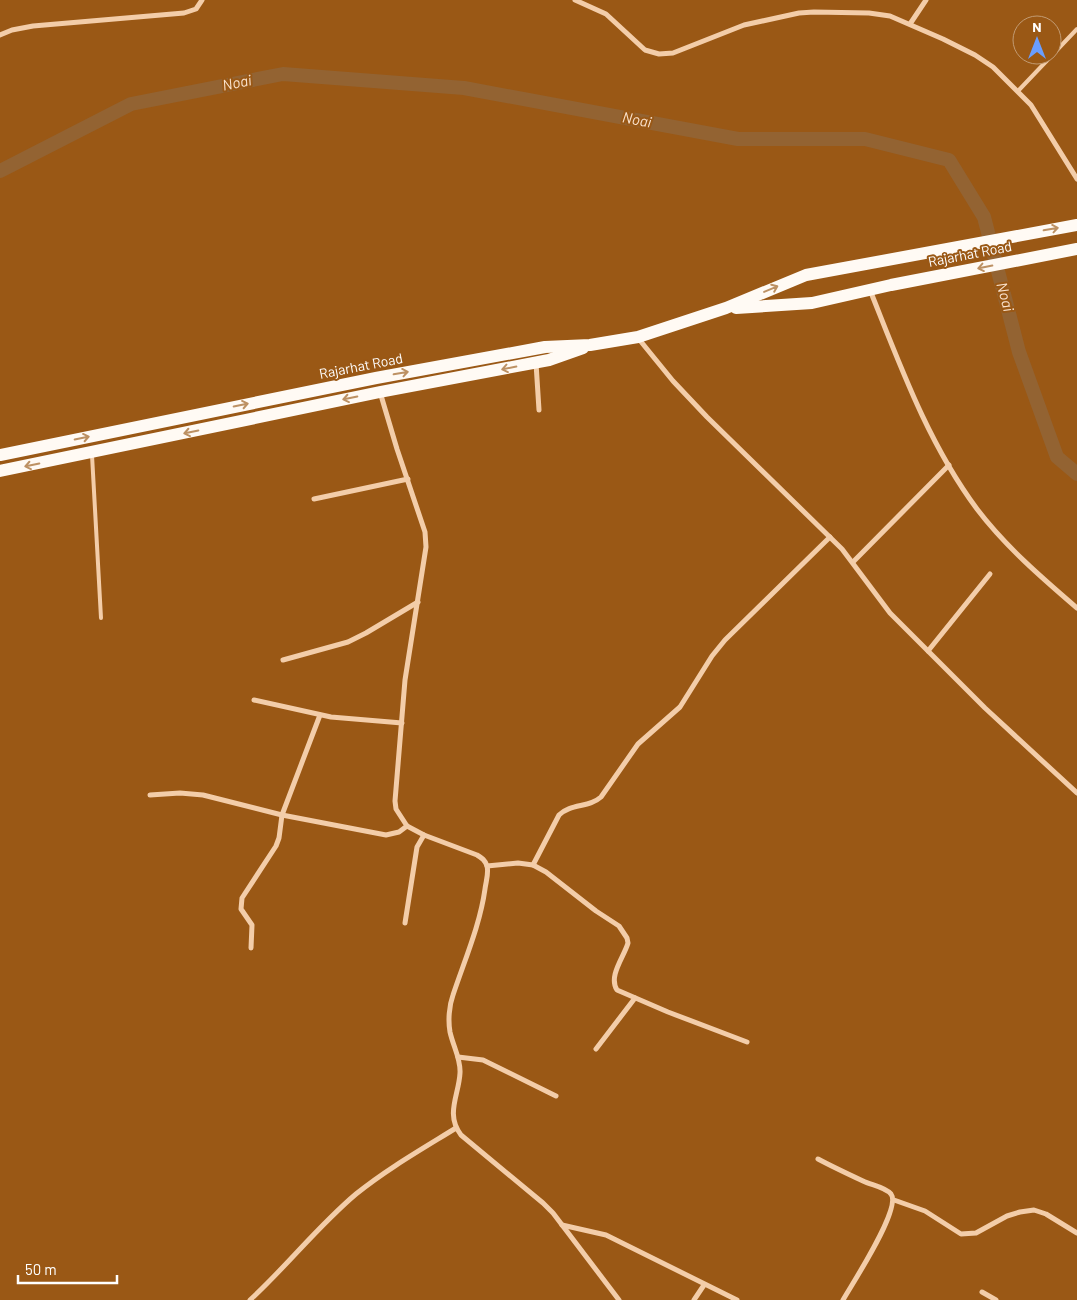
<svg xmlns="http://www.w3.org/2000/svg" width="1077" height="1300" font-family="Barlow,sans-serif">
	<style>
		.lines { fill: none; stroke-linecap: round; stroke-linejoin: round }
		.canal { stroke: #936332; stroke-width: 14 }
		.service { stroke: #f3cda9; stroke-width: 4 }
		.minor { stroke: #f3cda9; stroke-width: 5 }
		.primary { stroke: #fffaf4; stroke-width: 12 }
		.oneway { stroke: #bd9163 }
		.labels { text-anchor: middle; stroke-width: 4; stroke-linejoin: round; paint-order: stroke }
		.street-label { font-size: 14px; fill: #fff; stroke: #9a5815 }
		.water-label { font-size: 15px; font-style: italic; fill: #fbe4cf; stroke: #9a5815 }
	</style>
	<rect width="100%" height="100%" fill="#9a5815"/>
	<g class="lines">
		<path class="canal" d="M0 171 131 104 283 74 464 88 738 139H865L949 160 984 217 1019 352 1057 457 1077 474"/>
		<g class="service">
			<path d="M1018 91 1077 29"/>
			<path d="M92 455 101 618"/>
		</g>
		<g class="minor">
			<path d="M575 0 606 14 645 50 659 54 673 53 744 25 799 13 814 12 869 13 890 16 943 39 975 55 993 67 1031 105 1077 179"/>
			<path d="M910 24 926 0"/>
			<path d="M0 35 12 30 33 26 184 13 196 9 202 0"/>
			<path d="M870 290C900 365 928 443 977 509 1005 546 1042 578 1077 608"/>
			<path d="M638 338 673 381 707 417 842 549 890 613 985 708 1077 793"/>
			<path d="M536 363 539 410"/>
			<path d="M380 392 397 449 425 532 426 547 405 680 395 801 396 809 407 826 424 835 477 855C482 858 485 860 487 866 489 873 486 881 485 889 480 925 465 959 453 995 449 1006 448 1021 450 1032 453 1046 461 1059 460 1073 459 1095 445 1114 461 1135L543 1203 553 1213 619 1300"/>
			<path d="M314 499 408 479"/>
			<path d="M853 562 949 465"/>
			<path d="M928 651 990 574"/>
			<path d="M283 660 348 642 366 633 418 602"/>
			<path d="M254 700 331 717 402 723"/>
			<path d="M150 795 180 793 203 795 282 815 386 835 399 832 407 826"/>
			<path d="M533 865 559 815C571 803 589 808 601 797L638 744 680 707 712 656 725 640 830 537"/>
			<path d="M487 866 518 863 533 865 546 872 596 911 619 926 627 938 628 943C624 957 608 976 617 990L668 1012 747 1042"/>
			<path d="M405 923 417 847 424 835"/>
			<path d="M251 948 252 925 241 909 242 898 276 846 279 838 282 815 320 715"/>
			<path d="M596 1049 635 998"/>
			<path d="M458 1057 483 1060 556 1096"/>
			<path d="M818 1159C833 1167 848 1174 863 1181 871 1185 885 1187 891 1194 902 1208 852 1284 843 1300"/>
			<path d="M894 1200 925 1211 961 1234 976 1233 1007 1216 1020 1212 1034 1210 1046 1214 1077 1233"/>
			<path d="M562 1225 606 1235 737 1300"/>
			<path d="M982 1292 996 1300"/>
			<path d="M250 1300C287 1266 318 1226 356 1194 387 1169 422 1149 456 1128"/>
			<path d="M694 1300 704 1285"/>
		</g>
		<g class="primary">
			<path d="M736 308 812 303 891 285 1077 249"/>
			<path d="M0 455 376 378 545 347 590 345 638 337 726 308 806 275 1077 225"/>
			<path d="M0 471 380 392 549 360 583 348"/>
		</g>
	</g>
	<defs><path id="oneway-shaft" d="M-6 0H5M1.5-3L5.5 0L1.5 3" fill="none" stroke-width="1.6" stroke-linecap="round" stroke-linejoin="round" transform="scale(1.25)"/></defs>
	<g class="oneway">
		<use href="#oneway-shaft" transform="translate(1051 229) rotate(-10)"/>
		<use href="#oneway-shaft" transform="translate(985 267) rotate(169)"/>
		<use href="#oneway-shaft" transform="translate(771 289) rotate(-23)"/>
		<use href="#oneway-shaft" transform="translate(509 368) rotate(169)"/>
		<use href="#oneway-shaft" transform="translate(401 373) rotate(-10)"/>
		<use href="#oneway-shaft" transform="translate(350 398) rotate(168)"/>
		<use href="#oneway-shaft" transform="translate(241 405) rotate(-12)"/>
		<use href="#oneway-shaft" transform="translate(191 432) rotate(168)"/>
		<use href="#oneway-shaft" transform="translate(82 438) rotate(-12)"/>
		<use href="#oneway-shaft" transform="translate(32 465) rotate(168)"/>
	</g>
	<g class="labels">
		<g class="street-label">
			<text transform="translate(970 254) rotate(-11)" y="5">Rajarhat Road</text>
			<text transform="translate(361 366) rotate(-11)" y="5">Rajarhat Road</text>
		</g>
		<g class="water-label">
			<text transform="translate(237 83) rotate(-11)" y="5">Noai</text>
			<text transform="translate(637 120) rotate(11)" y="5">Noai</text>
			<text transform="translate(1005 297) rotate(75)" y="5">Noai</text>
		</g>
	</g>
	<g transform="translate(1037 40)"><circle r="24" fill="#9a5815" stroke="#c29b73"/>
	<path d="M0-4L9 19L0 12L-9 19Z" fill="#6a9eff"/>
	<text y="-8" font-size="14" font-weight="bold" text-anchor="middle" fill="#ffffff">N</text>
	</g>
	<path d="M18 1275v8h99v-8" fill="none" stroke="#ffffff" stroke-width="2.5"/>
	<text x="25" y="1275" font-size="15" fill="#ffffff" stroke="#9a5815" stroke-width="4" paint-order="stroke">50 m</text>
</svg>
